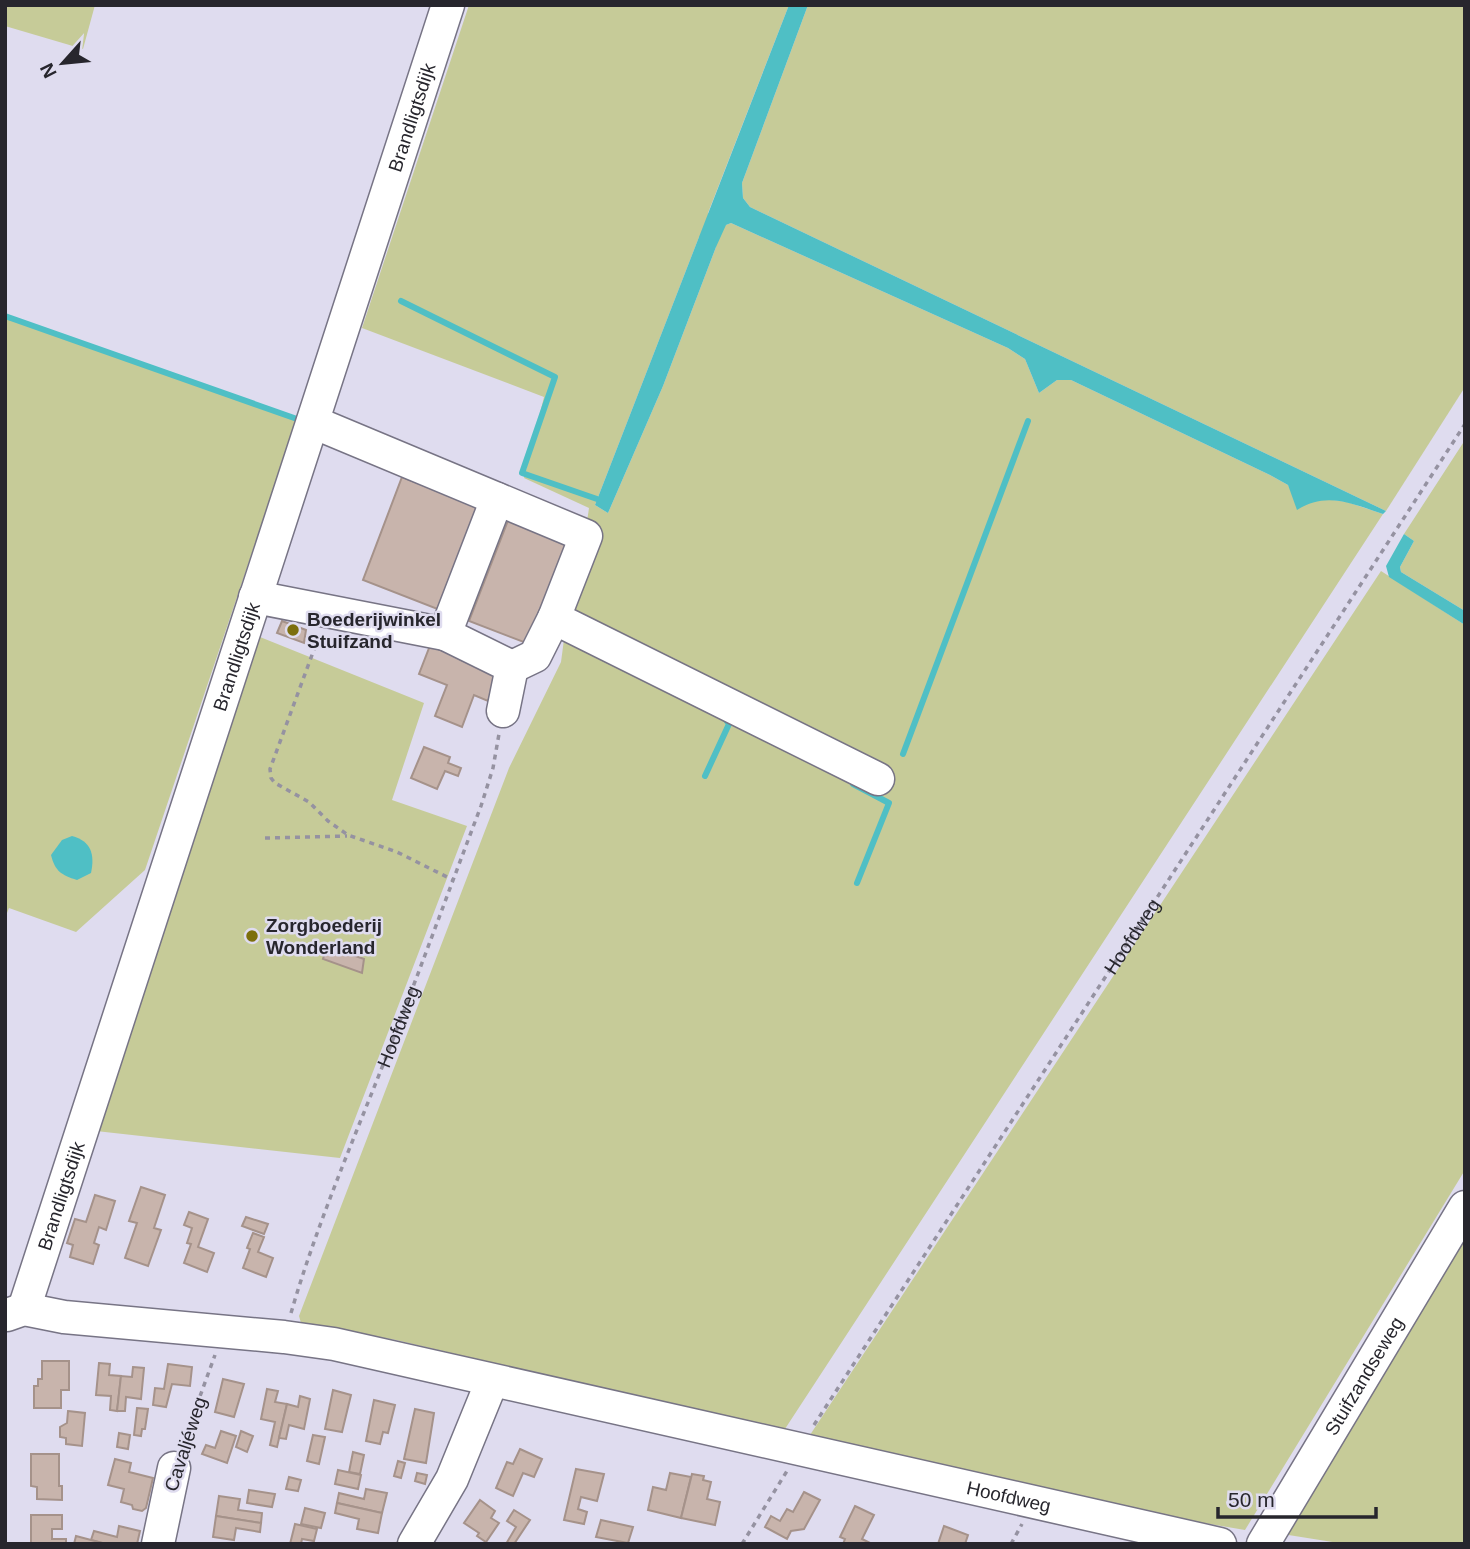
<svg xmlns="http://www.w3.org/2000/svg" width="1470" height="1549" font-family="Arial,sans-serif">
	<style>
		.green { fill: #c6cb98; fill-rule: evenodd }
		.water { fill: #4fbfc5 }
		.lines { fill: none; stroke-linecap: round; stroke-linejoin: round }
		.stream { stroke: #4fbfc5; stroke-width: 6 }
		.building { fill: #c8b4ac; stroke: #a5928a; stroke-width: 2 }
		.minor-casing { stroke: #777485; stroke-width: 35 }
		.path { stroke: #9592a1; stroke-width: 3.5; stroke-dasharray: 5 5; stroke-linecap: butt }
		.minor { stroke: #fff; stroke-width: 32 }
		.poi-dot { fill: #7c6f0d; stroke: #dfdcef; stroke-width: 2.5 }
		.labels { text-anchor: middle; stroke-width: 5; stroke-linejoin: round; paint-order: stroke }
		.street-label { font-size: 19px; fill: #27262d; stroke: #dfdcef }
		.poi-label { font-size: 19px; font-weight: bold; fill: #27262d; stroke: #dfdcef; text-anchor: start }
	</style>
	<rect width="100%" height="100%" fill="#dfdcef"/>
	<g class="green">
		<path d="M5 5H95L83 49 5 26Z"/>
		<path d="M469 5H789L708 213 726 225 731 223 1008 348 1025 359 1039 393 1057 380H1071L1270 475 1288 485 1294 496 1311 501 1326 499 1347 502 1383 514 783 1432 396 1340 301 1323 299 1316 509 768 561 662 567 617 577 590 589 508 524 478 544 397 362 328ZM699 237 716 247 663 386 608 513 595 505Z"/>
		<path d="M808 5H1465V387L1386 511 750 207 743 198 742 183Z"/>
		<path d="M5 316 297 419 145 870 76 932 9 908 5 918Z"/>
		<path d="M1465 440V611L1401 572 1400 567 1414 541 1404 534Z"/>
		<path d="M1381 571 1465 625V1170L1245 1530 1169 1517 1080 1495 808 1438Z"/>
		<path d="M260 637 424 703 392 800 467 826 340 1158 96 1131Z"/>
		<path d="M1465 1224V1544H1345L1276 1533Z"/>
	</g>
	<g class="water">
		<path d="M789 5H808L742 183 743 198 750 207 1386 511 1383 514C1352 504 1327 491 1297 510L1288 485 1270 475 1071 380H1057L1039 393 1025 359 1008 348 731 223 726 225 716 247 663 386 608 513 595 505Z"/>
		<path d="M1404 534 1414 541 1400 567 1401 572 1465 611V625L1389 577 1386 566Z"/>
		<path d="M72 836C91 841 95 854 91 873L77 880C61 875 55 871 51 855L62 840Z"/>
	</g>
	<g class="lines">
		<g class="stream">
			<path d="M401 301 555 377 522 473 597 499"/>
			<path d="M5 316 297 419"/>
			<path d="M903 754 1028 421"/>
			<path d="M705 776 729 724 723 716"/>
			<path d="M853 784 889 803 857 883"/>
		</g>
	</g>
	<g class="building">
		<path d="M402 477 480 507 440 610 363 580Z"/>
		<path d="M509 518 569 541 529 644 469 621Z"/>
		<path d="M282 621 306 630 304 643 277 633Z"/>
		<path d="M431 643 463 655 461 660 501 670 488 701 474 695 462 727 435 716 447 685 419 674Z"/>
		<path d="M424 747 450 757 448 763 461 768 458 776 445 771 437 789 411 778Z"/>
		<path d="M327 946 364 959 362 973 323 959Z"/>
		<path d="M141 1187 165 1195 154 1228 161 1230 148 1266 125 1258 137 1223 129 1221Z"/>
		<path d="M95 1195 115 1201 106 1230 99 1227 94 1243 99 1245 93 1264 70 1257 73 1245 67 1243 75 1219 86 1222Z"/>
		<path d="M189 1212 208 1219 198 1247 214 1253 207 1272 184 1263 191 1244 187 1243 192 1228 184 1225Z"/>
		<path d="M246 1217 268 1224 264 1234 242 1226Z"/>
		<path d="M253 1233 264 1237 258 1252 273 1258 266 1277 243 1268 250 1249 247 1248Z"/>
		<path d="M42 1361H69V1390H61V1408H34V1386H38V1379H42Z"/>
		<path d="M99 1363 110 1364 109 1375 121 1376 117 1411 110 1410 111 1396 96 1395Z"/>
		<path d="M168 1364 192 1367 190 1386 172 1384 166 1407 153 1405 155 1388 164 1389Z"/>
		<path d="M133 1367 144 1368 141 1399 126 1397 125 1411H117L121 1376 132 1377Z"/>
		<path d="M223 1379 244 1384 234 1417 215 1412Z"/>
		<path d="M267 1389 278 1391 275 1402 287 1404 277 1447 270 1445 275 1422 261 1419Z"/>
		<path d="M333 1390 351 1395 342 1432 325 1429Z"/>
		<path d="M300 1396 310 1399 304 1429 289 1425 286 1439 279 1438 287 1404 298 1407Z"/>
		<path d="M374 1400 395 1405 388 1433 383 1432 380 1444 366 1441Z"/>
		<path d="M137 1408 148 1409 145 1429H142L141 1436 134 1435Z"/>
		<path d="M415 1409 434 1413 426 1463 404 1459Z"/>
		<path d="M68 1411 85 1413 82 1446 66 1444V1438L60 1437V1427L67 1423Z"/>
		<path d="M221 1431 236 1436 227 1463 202 1454 206 1445 215 1448Z"/>
		<path d="M241 1431 253 1436 247 1452 236 1447Z"/>
		<path d="M119 1433 130 1435 128 1449 117 1447Z"/>
		<path d="M313 1435 325 1437 319 1464 307 1461Z"/>
		<path d="M520 1449 542 1459 534 1477 523 1473 513 1496 496 1488 507 1462 513 1464Z"/>
		<path d="M353 1452 364 1455 360 1474 349 1472Z"/>
		<path d="M31 1454H59V1486H62V1500L37 1499V1487L31 1486Z"/>
		<path d="M115 1459 131 1463 129 1472 153 1478 146 1508 142 1511 133 1509 132 1505 121 1502 124 1489 108 1485Z"/>
		<path d="M398 1461 405 1463 401 1478 394 1476Z"/>
		<path d="M576 1469 604 1474 597 1501 581 1497 578 1509 587 1512 584 1524 564 1520Z"/>
		<path d="M338 1470 361 1475 358 1489 335 1484Z"/>
		<path d="M417 1473 427 1475 425 1484 415 1481Z"/>
		<path d="M670 1473 691 1477 681 1518 648 1510 653 1487 666 1490Z"/>
		<path d="M692 1474 704 1476 703 1480 711 1482 707 1499 720 1502 715 1525 681 1518Z"/>
		<path d="M289 1477 301 1480 298 1491 286 1489Z"/>
		<path d="M366 1489 387 1493 382 1513 337 1503 339 1493 364 1499Z"/>
		<path d="M249 1490 275 1494 272 1507 247 1503Z"/>
		<path d="M804 1492 820 1500 804 1529 791 1531 787 1539 765 1527 771 1516 780 1521 787 1509 793 1512Z"/>
		<path d="M219 1496 240 1499 238 1510 262 1513 261 1523 216 1516Z"/>
		<path d="M480 1500 495 1511 491 1518 499 1523 486 1542 477 1536 479 1533 464 1523Z"/>
		<path d="M337 1503 382 1513 378 1533 357 1529 359 1519 335 1513Z"/>
		<path d="M855 1506 874 1515 862 1539 872 1544H843L845 1539 840 1537Z"/>
		<path d="M305 1508 325 1513 321 1528 301 1524Z"/>
		<path d="M514 1510 530 1520 514 1544H506L516 1527 507 1521Z"/>
		<path d="M31 1515H62V1529H52V1539H66V1544H31Z"/>
		<path d="M216 1516 261 1523 260 1532 236 1528 234 1540 213 1537Z"/>
		<path d="M601 1520 633 1527 628 1543 596 1537Z"/>
		<path d="M295 1524 317 1529 314 1541 302 1539 301 1544H290Z"/>
		<path d="M119 1526 140 1531 137 1544H106L91 1540 94 1531 117 1537Z"/>
		<path d="M944 1526 968 1535 965 1544H938Z"/>
		<path d="M76 1536 106 1544H74Z"/>
	</g>
	<g class="lines">
		<g class="minor-casing">
			<g id="minor">
				<path d="M313 422 586 536 554 618 878 779"/>
				<path d="M497 499 445 634 512 667 503 711"/>
				<path d="M255 597 445 634"/>
				<path d="M512 667 535 656 554 618"/>
				<path id="s3" d="M24 1309 448 5"/>
				<path id="s4" d="M7 1315 24 1309 64 1317 284 1337 334 1344 1220 1544"/>
				<path d="M158 1544 174 1468"/>
				<path d="M414 1544 452 1479 492 1381"/>
				<path id="s5" d="M1263 1544 1465 1207"/>
			</g>
		</g>
		<g class="path">
			<path d="M319 636 270 769 271 778 275 783 309 802 328 821 348 835 397 852 453 880"/>
			<path d="M265 838 347 836"/>
			<path id="s1" d="M291 1313C318 1220 357 1132 392 1042 422 964 451 885 481 806L493 768 499 734"/>
			<path id="s2" d="M814 1425 1465 424"/>
			<path d="M183 1443 215 1355"/>
			<path d="M742 1544 787 1471"/>
			<path d="M1011 1544 1022 1524"/>
		</g>
		<use href="#minor" class="minor"/>
	</g>
	<g class="poi-dot">
		<circle cx="293" cy="630" r="7"/>
		<circle cx="252" cy="936" r="7"/>
	</g>
	<g class="labels">
		<g class="street-label">
			<text dy="7" stroke="none"><textPath href="#s3" startOffset="1253">Brandligtsdijk</textPath></text>
			<text dy="7" stroke="none"><textPath href="#s3" startOffset="686">Brandligtsdijk</textPath></text>
			<text dy="7" stroke="none"><textPath href="#s2" startOffset="583">Hoofdweg</textPath></text>
			<text dy="7" stroke="none"><textPath href="#s1" startOffset="306">Hoofdweg</textPath></text>
			<text dy="7" stroke="none"><textPath href="#s3" startOffset="119">Brandligtsdijk</textPath></text>
			<text dy="7" stroke="none"><textPath href="#s5" startOffset="196">Stuifzandseweg</textPath></text>
			<text transform="translate(185 1444) rotate(-72)" y="7">Cavaljéweg</text>
			<text dy="7" stroke="none"><textPath href="#s4" startOffset="1022">Hoofdweg</textPath></text>
		</g>
		<g class="poi-label">
			<text x="307" y="626">Boederijwinkel<tspan x="307" dy="22">Stuifzand</tspan></text>
			<text x="266" y="932">Zorgboederij<tspan x="266" dy="22">Wonderland</tspan></text>
		</g>
	</g>
	<rect width="1470" height="1549" fill="none" stroke="#27262d" stroke-width="14"/>
	<g transform="translate(63 63) rotate(243)" stroke="#dfdcef" stroke-width="5" paint-order="stroke">
	<path d="M0-5L12 26L0 18L-12 26Z" fill="#27262d"/>
	<text y="-10" font-size="19" font-weight="bold" text-anchor="middle" fill="#27262d">N</text>
	</g>
	<path d="M1218 1507v10h158v-10" fill="none" stroke="#27262d" stroke-width="3.5"/>
	<text x="1228" y="1507" font-size="21" fill="#27262d" stroke="#dfdcef" stroke-width="5" paint-order="stroke">50 m</text>
</svg>
